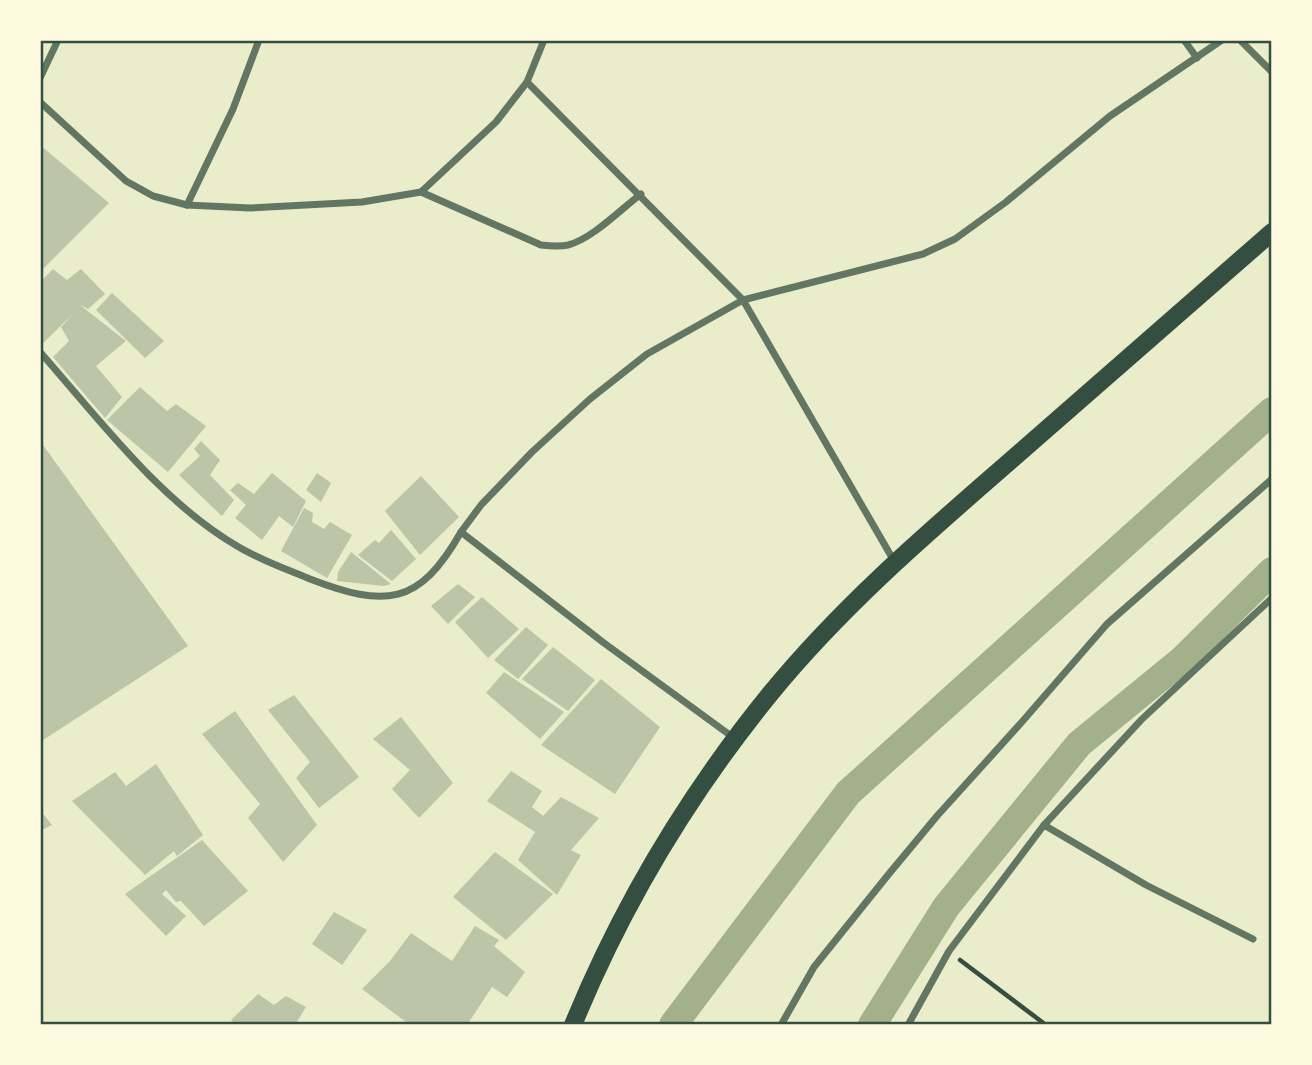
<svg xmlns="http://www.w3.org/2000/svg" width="1312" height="1065" font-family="'Space Grotesk',sans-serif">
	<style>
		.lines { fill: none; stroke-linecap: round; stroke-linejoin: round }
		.canal { stroke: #a3b18a; stroke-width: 28 }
		.building { fill: #bcc5a7 }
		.path { stroke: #344e41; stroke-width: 4.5 }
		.minor { stroke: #617663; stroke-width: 7 }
		.primary { stroke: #344e41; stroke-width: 18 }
		.neatline { fill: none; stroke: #344e41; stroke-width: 2.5 }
	</style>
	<rect width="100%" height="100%" fill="#e9edc9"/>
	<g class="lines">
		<g class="canal">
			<path d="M673 1025 848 793 1272 411"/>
			<path d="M872 1025 946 907 1079 744 1183 659 1272 571"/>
		</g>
	</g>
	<g class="building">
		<path d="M40 145 109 203 40 272Z"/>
		<path d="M53 269 67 280 81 269 105 294 88 309 80 305 126 341 96 366 122 397 105 418 53 357 69 341 61 327 75 312 40 346V282Z"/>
		<path d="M112 293 164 341 145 358 96 310Z"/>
		<path d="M140 387 167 411 176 404 206 426 168 472 107 420Z"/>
		<path d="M40 441 188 646 40 742Z"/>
		<path d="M201 441 220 460 210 475 234 500 222 516 179 475 200 456 194 449Z"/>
		<path d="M272 473 306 501 293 527 279 516 262 540 235 518 246 505 230 490 238 483 254 494Z"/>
		<path d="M317 473 331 483 321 502 306 490Z"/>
		<path d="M421 476 459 517 420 555 385 511Z"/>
		<path d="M304 508 313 513 312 522 324 529 330 522 352 535 327 578 281 551Z"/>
		<path d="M391 530 416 559 392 581 358 555 375 540 379 543Z"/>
		<path d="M351 552 391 584 384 586 337 581 338 572Z"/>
		<path d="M458 584 475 597 448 624 431 606Z"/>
		<path d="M482 597 519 629 488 658 455 622Z"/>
		<path d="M526 627 548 645 518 679 494 660Z"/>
		<path d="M553 647 595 680 568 711 522 679Z"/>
		<path d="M504 672 564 712 540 739 486 693Z"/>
		<path d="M601 679 660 727 615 794 541 745Z"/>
		<path d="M294 695 359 777 319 808 296 778 310 762 268 710Z"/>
		<path d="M235 711 317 825 283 862 248 818 260 804 202 734Z"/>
		<path d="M401 717 453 783 419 818 392 789 410 770 373 739Z"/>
		<path d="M156 764 203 835 177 856 174 851 145 875 72 801 115 772 126 786Z"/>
		<path d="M511 771 542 791 532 807 543 816 561 797 599 818 571 850 581 855 557 895 518 860 535 832 487 801Z"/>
		<path d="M40 810 52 825 40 831Z"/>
		<path d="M202 840 248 891 204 926 181 901 176 902 166 890 162 894 186 916 166 936 125 894Z"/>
		<path d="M495 852 553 894 506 940 453 897Z"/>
		<path d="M334 912 367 930 342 965 312 944Z"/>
		<path d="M475 926 499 940 494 946 525 972 507 997 492 987 467 1025H410L362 989 390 961 411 933 452 961Z"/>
		<path d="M258 994 274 1005 286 996 306 1007 295 1025H237L231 1020Z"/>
	</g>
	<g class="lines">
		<path class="path" d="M960 960 1046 1025"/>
		<g class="minor">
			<path d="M1184 40 1197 58"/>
			<path d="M1240 40 1272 72"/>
			<path d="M40 78 58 40"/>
			<path d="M527 82 743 300 894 561"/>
			<path d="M40 102 126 181 153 196 187 205 250 208 362 202 421 192 496 122 527 82 544 40"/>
			<path d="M421 192 541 245C550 246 559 247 568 245 592 239 621 209 641 194"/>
			<path d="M187 205 233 109 259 40"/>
			<path d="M40 352C99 419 160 501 237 546 260 560 286 569 310 579 385 608 419 606 461 532L604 643 734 738"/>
			<path d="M461 532 481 505 532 452 590 399 647 354 743 300 923 254 955 239 1006 202 1110 116 1222 40"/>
			<path d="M1044 825 1146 885 1253 939"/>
			<path d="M781 1025 814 967 888 875 937 816 1021 723 1107 624 1272 479"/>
			<path d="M908 1025 949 951 1044 825 1141 720 1272 598"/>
		</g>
		<path class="primary" d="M573 1025C622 905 688 795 770 694 841 607 925 535 1009 462 1096 385 1184 309 1272 232"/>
	</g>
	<rect width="1312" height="1065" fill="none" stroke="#fefae0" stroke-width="84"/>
	<rect x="42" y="42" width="1228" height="981" class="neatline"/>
</svg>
